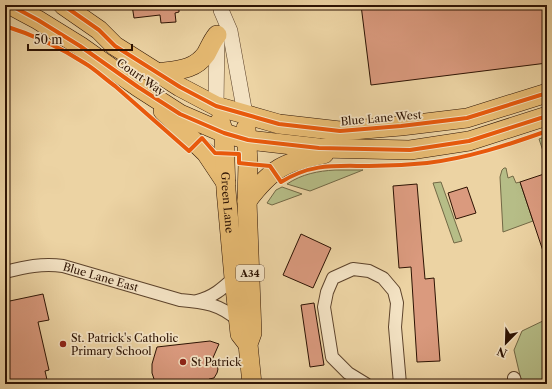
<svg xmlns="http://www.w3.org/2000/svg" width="552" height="389" font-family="'Libre Caslon Text',serif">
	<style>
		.green { fill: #b6bd87; stroke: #726845 }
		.building { fill: #da9a7e; stroke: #2d1303 }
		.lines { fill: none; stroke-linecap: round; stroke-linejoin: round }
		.minor-casing { stroke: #5d432b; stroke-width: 14 }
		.tertiary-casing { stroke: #5d432b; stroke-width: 16 }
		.trunk-casing { stroke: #2d1303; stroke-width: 20 }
		.minor { stroke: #f3e2c3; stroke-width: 12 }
		.tertiary { stroke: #f3e2c3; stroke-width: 15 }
		.trunk { stroke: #e6ba72; stroke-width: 19 }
		.cycleway-casing { stroke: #f3e2c3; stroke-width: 6 }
		.cycleway { stroke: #e8590c; stroke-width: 4 }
		.poi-dot { fill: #8f2418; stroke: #f3e2c3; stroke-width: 1.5 }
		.labels { text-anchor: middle; stroke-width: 3.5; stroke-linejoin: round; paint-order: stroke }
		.shield { fill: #f3e2c3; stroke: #68513d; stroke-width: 1 }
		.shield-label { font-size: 10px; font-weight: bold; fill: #2d1303 }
		.street-label { font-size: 11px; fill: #2d1303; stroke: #f3e2c3 }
		.poi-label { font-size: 11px; fill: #2d1303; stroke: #f3e2c3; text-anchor: start }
	</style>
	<rect width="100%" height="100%" fill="#ecd3a3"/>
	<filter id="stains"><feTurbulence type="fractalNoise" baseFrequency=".005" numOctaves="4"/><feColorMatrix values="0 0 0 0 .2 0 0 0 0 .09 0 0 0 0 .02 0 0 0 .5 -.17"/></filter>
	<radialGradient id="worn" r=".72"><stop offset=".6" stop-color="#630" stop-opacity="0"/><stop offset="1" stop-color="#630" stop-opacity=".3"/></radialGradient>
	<g class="green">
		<path d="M547 136V163L539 139Z"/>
		<path d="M504 168H506L508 178 513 176 516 183 520 182 533 221 503 232 500 177 502 170Z"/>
		<path d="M335 170H363L310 191 287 184C302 174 318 171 335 170Z"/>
		<path d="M441 182 462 241 454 243 433 183Z"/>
		<path d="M282 187 302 194 272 205 267 203 276 190Z"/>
		<path d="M547 319V384H522L514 350 522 331Z"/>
	</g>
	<g class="building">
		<path d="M132 5H179V12L175 13 176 22 161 23 160 15 134 18Z"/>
		<path d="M361 5H547V63L371 85Z"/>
		<path d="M547 173V256L545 257 520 182Z"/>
		<path d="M417 184 425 279 434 278 440 361 417 362 411 267 399 268 393 186Z"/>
		<path d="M467 187 476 213 456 219 448 193Z"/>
		<path d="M301 234 331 248 313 288 283 275Z"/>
		<path d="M43 294 49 320 38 322 49 370 45 371 48 384H5V302Z"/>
		<path d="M314 303 324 365 310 367 301 305Z"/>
		<path d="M210 341 219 344 212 360 216 364 218 369 217 373 214 378 209 379V384H164L163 381 155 382 152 373V364L157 347Z"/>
	</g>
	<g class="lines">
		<g class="minor-casing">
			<g id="minor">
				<path id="s1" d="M5 272C25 267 42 263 63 266L180 300C204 302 220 304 239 321"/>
				<path d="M197 301C213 297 222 289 234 278"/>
				<path d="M514 378 516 384"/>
				<path d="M366 384 348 373 332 357 324 307 327 292 333 278 353 269 369 271 383 278 394 291 397 303 395 327 400 384"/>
			</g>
		</g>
		<g class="tertiary-casing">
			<g id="tertiary">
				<path d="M221 10 230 31 245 114"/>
				<path d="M216 106 217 35"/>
			</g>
		</g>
		<g class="trunk-casing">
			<g id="trunk">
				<path d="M10 5 38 20 80 46 138 87 180 114 224 133 248 140 319 148 410 150 469 141 547 116"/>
				<path d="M63 5 99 30 115 46 180 87 216 106 279 124 340 131 401 126 467 118 547 93"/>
				<path d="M157 73C176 70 194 71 206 54 210 47 212 41 217 35"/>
				<path d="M163 111 206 153 226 183"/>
				<path id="s2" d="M220 121 224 133 226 190 234 278 240 334 247 343"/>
				<path d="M246 128 248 163 247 201 252 333 248 344 252 384"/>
				<path d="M247 201C272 168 284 162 324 154"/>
			</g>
		</g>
		<use href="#minor" class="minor"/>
		<use href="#tertiary" class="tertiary"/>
		<use href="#trunk" class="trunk"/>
		<g class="cycleway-casing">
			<g id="cycleway">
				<path d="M10 5 38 20 80 46 138 87 180 114 224 133 248 140 319 148 410 150 469 141 547 116"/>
				<path d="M63 5 99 30 115 46 180 87 216 106 279 124 340 131 401 126 467 118 547 93"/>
				<path d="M5 26C34 35 60 47 86 64 96 70 105 79 115 86L189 151 202 138 215 153 239 154V163L270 166 281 182C312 163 334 166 369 166 388 166 408 165 427 163 468 158 508 145 547 131"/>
			</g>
		</g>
		<use href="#cycleway" class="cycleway"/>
	</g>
	<g class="poi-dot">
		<circle cx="63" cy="344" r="4"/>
		<circle cx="183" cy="362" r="4"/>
	</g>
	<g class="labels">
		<rect class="shield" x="236" y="265" width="28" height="16" rx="3"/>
		<g class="shield-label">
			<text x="250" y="277">A34</text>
		</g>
		<g class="street-label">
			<text transform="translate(141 77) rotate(35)" y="4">Court Way</text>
			<text transform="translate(381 118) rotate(-5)" y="4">Blue Lane West</text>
			<text dy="4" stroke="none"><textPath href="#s2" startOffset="82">Green Lane</textPath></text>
			<text dy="4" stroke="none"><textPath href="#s1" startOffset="98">Blue Lane East</textPath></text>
		</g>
		<g class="poi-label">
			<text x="71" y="342">St. Patrick's Catholic<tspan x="71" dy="13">Primary School</tspan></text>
			<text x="191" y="366">St Patrick</text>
		</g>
	</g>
	<rect width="552" height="389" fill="none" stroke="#ecd3a3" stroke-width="20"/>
	<rect x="6" y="6" width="540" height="377" fill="none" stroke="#2d1303" stroke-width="2"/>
	<rect x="10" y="10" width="532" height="369" fill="none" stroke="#2d1303"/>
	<g transform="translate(506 343) rotate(203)" stroke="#f3e2c3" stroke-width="3" paint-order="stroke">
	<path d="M0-3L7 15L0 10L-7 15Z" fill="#2d1303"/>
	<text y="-6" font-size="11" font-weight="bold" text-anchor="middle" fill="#2d1303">N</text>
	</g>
	<path d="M28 44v6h104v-6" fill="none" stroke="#2d1303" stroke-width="2"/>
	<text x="34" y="44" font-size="12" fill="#2d1303" stroke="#f3e2c3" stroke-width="3" paint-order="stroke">50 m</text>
	<rect width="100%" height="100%" filter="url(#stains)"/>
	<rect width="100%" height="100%" fill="url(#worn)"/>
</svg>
